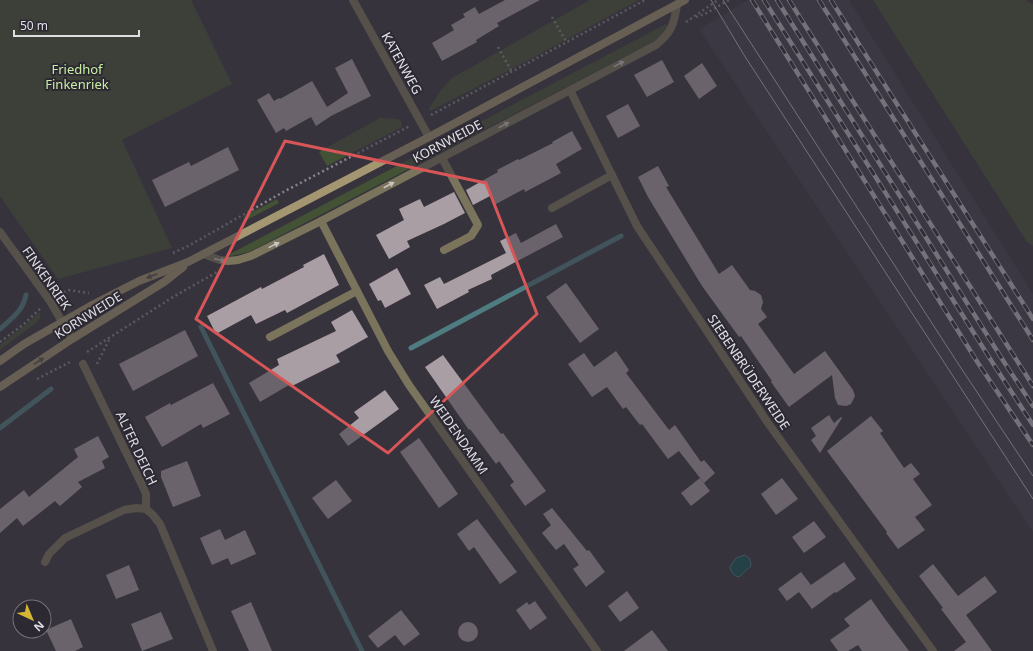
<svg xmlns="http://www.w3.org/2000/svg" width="1033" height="651" font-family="'Noto Sans',sans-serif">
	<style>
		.built { fill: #403c4c }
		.green { fill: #435135 }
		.water { fill: #0f5255; stroke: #4e7c80 }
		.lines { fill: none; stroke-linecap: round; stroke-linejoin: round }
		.stream { stroke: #4e7c80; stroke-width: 5 }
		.building { fill: #aa9ea5 }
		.path { stroke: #87858d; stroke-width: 2.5; stroke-dasharray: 2 3; stroke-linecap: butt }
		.service { stroke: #7b745c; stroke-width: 8 }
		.minor { stroke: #7b745c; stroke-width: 8 }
		.secondary { stroke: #a39671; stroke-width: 8 }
		.tram { stroke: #bfbdc5; stroke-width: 1 }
		.rail-casing { stroke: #bfbdc5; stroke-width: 4.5 }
		.rail { stroke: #2c2933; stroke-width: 3; stroke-dasharray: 9; stroke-linecap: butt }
		.oneway { fill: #c7c4c3 }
		.oneway2 { fill: #564f49 }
		.marked { fill: none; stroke: #d85657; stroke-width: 3; stroke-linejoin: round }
		.labels { text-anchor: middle; stroke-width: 4; stroke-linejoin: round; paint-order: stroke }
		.street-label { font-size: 13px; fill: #e0dee5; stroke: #2c2933 }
		.park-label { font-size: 13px; fill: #c7efa1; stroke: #2c2933 }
	</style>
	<rect width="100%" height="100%" fill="#36333d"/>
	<path class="built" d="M748 0H849L1033 294V532L699 29Z"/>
	<g class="green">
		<path d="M0 0H191L232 84 122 140 172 248 58 279 0 196Z"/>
		<path d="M590 0H639L523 63 432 110H428L441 90 452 78Z"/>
		<path d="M873 0H1025L1033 4V246L1027 242Z"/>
		<path d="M666 24 667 27 660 36 653 42 249 252 231 256 230 254Z"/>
		<path d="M380 118 398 119 401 121 402 127 327 166 319 152Z"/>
		<path d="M277 199 279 203 245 221 243 217Z"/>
		<path d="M40 312V318L37 322 0 350V345L24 326Z"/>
	</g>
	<path class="water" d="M745 555 750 559 751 566 739 577C733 576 732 573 730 567L736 558Z"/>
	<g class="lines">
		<g class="stream">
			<path d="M201 327 362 651"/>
			<path d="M0 329C12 318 23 311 26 295"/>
			<path d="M411 348 621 236"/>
			<path d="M0 428 51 389"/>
		</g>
	</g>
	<g class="building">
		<path d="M505 0H540L497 23 499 26 476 40 477 42 442 61 432 43 454 30 451 25 465 17 463 14 475 7 479 14Z"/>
		<path d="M352 59 371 96 331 116 316 126 311 117 286 131 284 128 276 133 257 100 269 93 274 101 279 98 280 99 312 81 327 107 348 93 335 68Z"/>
		<path d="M662 60 674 82 647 97 634 75Z"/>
		<path d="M702 63 717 86 699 99 684 76Z"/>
		<path d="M628 104 640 126 618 138 606 116Z"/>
		<path d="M572 131 582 149 556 164 561 173 525 192 524 189 494 205 490 196 473 205 466 190 498 172 497 170 518 159 519 160 553 143 552 142Z"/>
		<path d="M228 147 239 170 165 207 152 180 189 162 191 166Z"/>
		<path d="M658 166 669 186 666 187 719 274 732 265 750 290 755 291 761 295 763 302 761 309 767 317 758 324 794 374 825 351 853 390 855 396 851 404 846 406 838 405 835 398 832 375 789 407 771 382 772 381 741 336 739 337 702 286 648 197 638 177Z"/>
		<path d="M454 192 465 213 444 224 407 241 410 247 389 259 376 235 404 220 399 209 420 199 424 207Z"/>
		<path d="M556 224 563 237 491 275 492 279 468 290 469 292 437 309 424 285 440 277 444 284 506 253 500 241 516 233 521 243Z"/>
		<path d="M324 254 339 285 287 313 285 310 256 324 251 315 216 334 207 316 261 287 262 289 304 267 303 265Z"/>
		<path d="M397 268 411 294 385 308 381 300 378 301 369 284Z"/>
		<path d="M566 283 599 329 580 343 546 297Z"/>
		<path d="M352 310 368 337 336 355 340 362 290 387 289 385 260 402 249 383 279 365 277 359 336 331 331 322Z"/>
		<path d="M185 330 198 356 133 391 119 364Z"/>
		<path d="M616 351 629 370 626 373 669 430 675 425 701 462 704 460 715 473 704 483 679 451 668 459 642 424 640 425 626 407 623 409 607 387 592 397 568 364 584 353 594 367Z"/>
		<path d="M443 355 501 434 503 433 546 491 525 506 510 485 514 482 499 461 496 464 470 429 469 430 425 367Z"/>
		<path d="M213 383 230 414 203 428 201 424 162 447 145 417 170 403 171 405Z"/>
		<path d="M385 390 399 409 348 446 339 434 359 418 354 412Z"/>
		<path d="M829 415 834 423 841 417 842 418 820 453 811 440 816 436 811 428Z"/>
		<path d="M871 416 883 431 880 433 904 468 911 463 920 474 913 479 932 505 915 517 925 530 898 549 886 533 887 532 827 451Z"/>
		<path d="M98 436 109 457 102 461 105 468 78 482 82 487 60 506 55 501 23 526 17 518 0 533V509L24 490 29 497 78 457 74 449Z"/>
		<path d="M419 438 458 494 439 508 400 452Z"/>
		<path d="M187 461 201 496 173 507 161 477V471Z"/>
		<path d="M700 478 710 491 691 506 681 493Z"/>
		<path d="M782 478 798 499 776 515 761 494Z"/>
		<path d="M336 480 352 501 328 519 312 498Z"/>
		<path d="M552 508 587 551 589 550 605 572 586 587 573 569 579 565 564 544 556 550 542 533 551 525 543 514Z"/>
		<path d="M477 519 517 572 500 584 474 547 469 551 457 534Z"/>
		<path d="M814 521 826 537 804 553 792 537Z"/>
		<path d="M220 529 225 540 245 530 256 554 231 565 228 558 212 565 200 538Z"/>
		<path d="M844 562 856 579 836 593 835 592 812 609 799 592 787 601 778 589 801 572 811 585Z"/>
		<path d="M933 564 958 596 985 576 997 592 966 615 992 651H954L966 642 941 609 943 608 919 576Z"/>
		<path d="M129 565 139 590 116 599 106 575Z"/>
		<path d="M627 591 639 608 620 622 608 606Z"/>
		<path d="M871 599 885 619 909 651H862L858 645 848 651H838L830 640 850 626 844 619Z"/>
		<path d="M535 601 547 618 530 630 516 610 527 602 529 605Z"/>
		<path d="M251 602 272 651H249L231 611Z"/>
		<path d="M401 610 420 634 404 646 395 635 378 648 368 636Z"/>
		<path d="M161 612 173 639 142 651 131 624Z"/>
		<path d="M71 619 83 647 75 651H56L46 630Z"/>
		<circle cx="468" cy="632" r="10"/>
		<path d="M652 630 668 651H624Z"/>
	</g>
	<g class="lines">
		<g class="path">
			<path d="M552 17 567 43"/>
			<path d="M696 17 705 14 729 0"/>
			<path d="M686 22 718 0"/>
			<path d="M498 47 512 72"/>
			<path d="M431 115 645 0"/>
			<path d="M173 253 190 245 285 191 410 126"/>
			<path d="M59 294 69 290 89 293"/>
			<path d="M0 342 24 324 41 308"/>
			<path d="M87 352 173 297 217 272"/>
			<path d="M97 364 110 338"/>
			<path d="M37 379 72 361"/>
		</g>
		<g class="service">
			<path d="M442 158 478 225 471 236 444 250"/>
			<path d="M552 208 612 175"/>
			<path d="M270 337 357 291"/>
		</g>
		<g class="minor">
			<path d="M353 0 429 137"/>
			<path d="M570 90 637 226 768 423 933 651"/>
			<path d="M321 221 388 351 409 385 597 651"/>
			<path d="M0 232 50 301 72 339"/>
			<path d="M203 254 220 260 228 261 238 260 251 256 321 221 656 45C672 32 674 24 677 5"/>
			<path d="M83 364 142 485 146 494V509L153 515 160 524 213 651"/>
			<path d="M45 562 49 554 65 538 124 510 136 508 146 509"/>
		</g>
		<g class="secondary">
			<path d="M0 361 24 344 94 304 139 281 188 262 429 137 685 0"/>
			<path d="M0 387 72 339 164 282 183 267"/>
		</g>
		<g class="tram">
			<path d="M711 0 744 55 1033 499"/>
			<path d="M723 0 959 365 1033 476"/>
		</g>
		<g class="rail-casing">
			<g id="rail">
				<path d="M752 0 978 363 1033 445"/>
				<path d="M764 0 994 365 1033 425"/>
				<path d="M777 0 1004 362 1033 406"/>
				<path d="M789 0 1033 386"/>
				<path d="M819 0 1033 340"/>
				<path d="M831 0 1033 319"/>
			</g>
		</g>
		<use href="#rail" class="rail"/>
	</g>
	<defs><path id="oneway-solid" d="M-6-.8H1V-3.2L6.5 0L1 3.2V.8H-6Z"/></defs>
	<g class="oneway">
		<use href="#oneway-solid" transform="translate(619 64) rotate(-28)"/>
		<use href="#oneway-solid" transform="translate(504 125) rotate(-28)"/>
		<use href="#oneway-solid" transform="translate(389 185) rotate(-28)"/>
		<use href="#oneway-solid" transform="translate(274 245) rotate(-26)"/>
		<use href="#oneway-solid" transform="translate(220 260) rotate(13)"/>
	</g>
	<g class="oneway2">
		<use href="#oneway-solid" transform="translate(152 276) rotate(159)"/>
		<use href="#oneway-solid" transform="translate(39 361) rotate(-33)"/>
	</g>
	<path d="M0 0H1033V651H0ZM285 141 486 183 537 314 388 453 196 319Z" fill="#36333d" fill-opacity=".55" fill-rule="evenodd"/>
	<path class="marked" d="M285 141 486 183 537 314 388 453 196 319Z"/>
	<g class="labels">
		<g class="street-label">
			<text transform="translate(402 63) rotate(61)" y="5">KATENWEG</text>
			<text transform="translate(447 141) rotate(-28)" y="5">KORNWEIDE</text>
			<text transform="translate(47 278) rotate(55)" y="5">FINKENRIEK</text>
			<text transform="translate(88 315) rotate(-32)" y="5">KORNWEIDE</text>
			<text transform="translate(749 372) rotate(56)" y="5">SIEBENBRÜDERWEIDE</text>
			<text transform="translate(459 435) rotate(55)" y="5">WEIDENDAMM</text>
			<text transform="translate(137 448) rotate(65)" y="5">ALTER DEICH</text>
		</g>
		<g class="park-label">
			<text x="77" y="74">Friedhof<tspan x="77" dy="15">Finkenriek</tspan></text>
		</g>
	</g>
	<g transform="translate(32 619) rotate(136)"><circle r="19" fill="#2c2933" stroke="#74717a"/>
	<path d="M0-3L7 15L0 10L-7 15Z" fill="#d5b534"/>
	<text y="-6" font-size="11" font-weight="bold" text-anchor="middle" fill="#e0dee5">N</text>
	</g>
	<path d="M14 30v6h125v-6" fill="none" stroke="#e0dee5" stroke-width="2"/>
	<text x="20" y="30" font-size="12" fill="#e0dee5" stroke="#2c2933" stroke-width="3" paint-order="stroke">50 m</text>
</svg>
